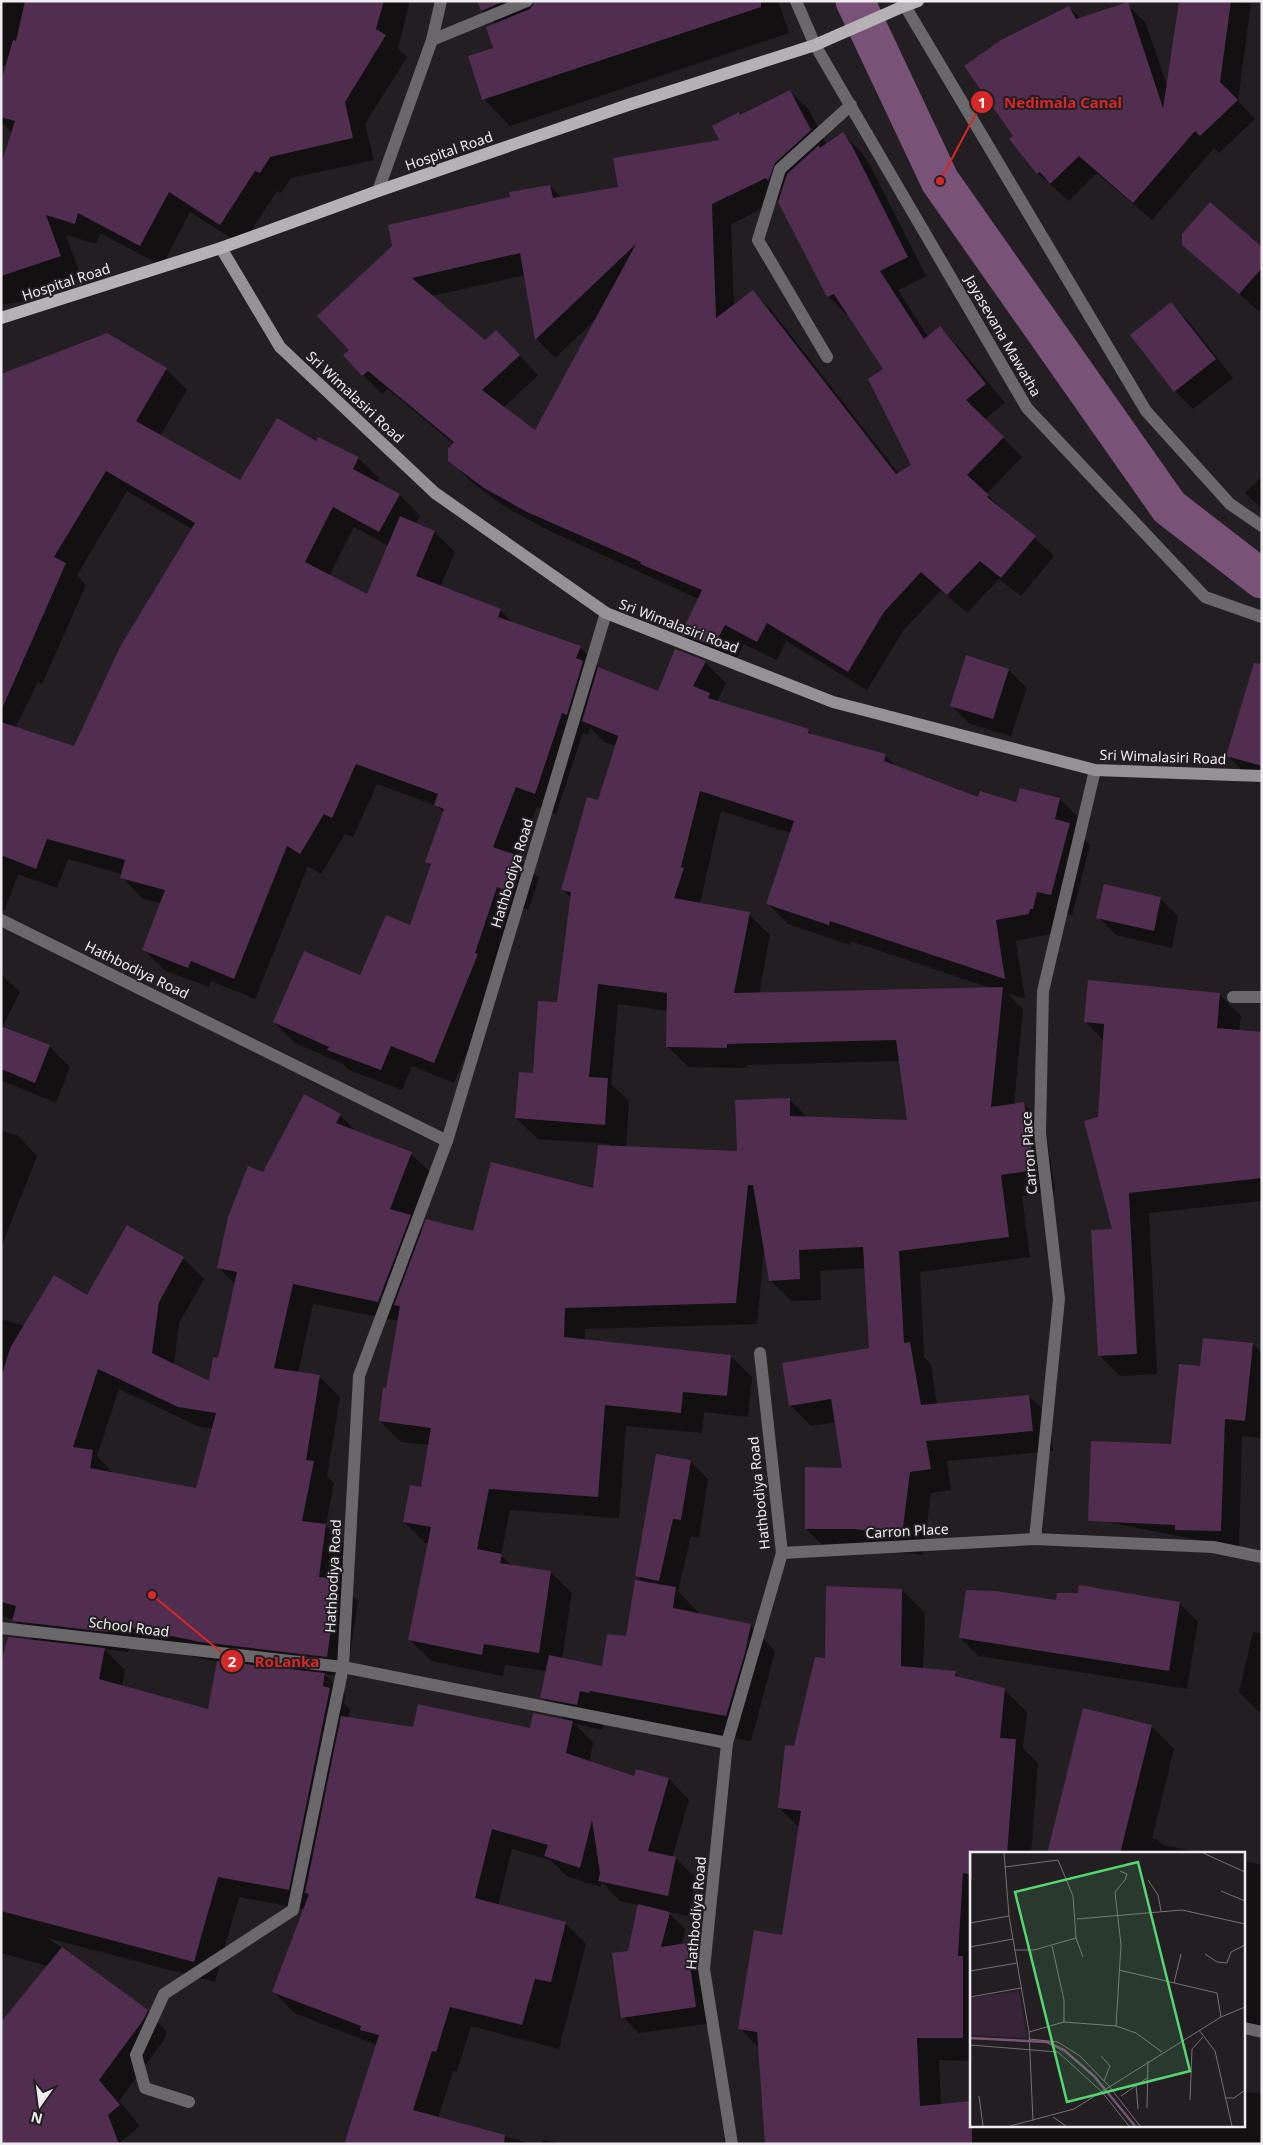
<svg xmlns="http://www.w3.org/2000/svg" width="1263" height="2145" font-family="'Noto Sans',sans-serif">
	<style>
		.shadow { fill: #0007; fill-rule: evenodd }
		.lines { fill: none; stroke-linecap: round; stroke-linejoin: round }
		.canal { stroke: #795277; stroke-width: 39 }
		.building { fill: #512d50; fill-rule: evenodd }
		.lane { stroke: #6a686a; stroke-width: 12 }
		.street { stroke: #6a686a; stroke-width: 12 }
		.secondary { stroke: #959194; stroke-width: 12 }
		.primary { stroke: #b6b1b5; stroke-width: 12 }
		.labels { text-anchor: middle; stroke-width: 4; stroke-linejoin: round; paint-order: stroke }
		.street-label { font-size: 14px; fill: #efecef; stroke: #221e21 }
		.inset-river { fill: none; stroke: #795277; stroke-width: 2.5 }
		.inset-road { fill: none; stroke: #747073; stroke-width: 1 }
		.view { fill: #54d672; fill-opacity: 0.15; stroke: #54d672; stroke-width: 2.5 }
		.inset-edge { fill: none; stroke: #efecef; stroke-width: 2.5 }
		.leader { fill: none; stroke: #d62828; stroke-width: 2 }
		.callout-dot { fill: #d62828; stroke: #221e21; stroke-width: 2 }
		.mark-label { font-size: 15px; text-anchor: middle; font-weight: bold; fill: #fff }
		.callout-label { font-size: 15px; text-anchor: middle; font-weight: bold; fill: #d62828; stroke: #221e21; stroke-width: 4; stroke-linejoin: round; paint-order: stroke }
	</style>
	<rect width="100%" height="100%" fill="#221e21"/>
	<g class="shadow">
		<path d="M1 1H410L398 48 407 57 365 124 374 160 291 178 281 193 277 191 242 245 190 212 162 266 100 233 96 244 66 235 81 277 33 293 35 299 1 305V168L12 133 1 121V86L7 66 1 65Z"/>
		<path d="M479 1H778L789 33 510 126 484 99 495 48V24L482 11Z"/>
		<path d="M1180 1 1251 3 1238 101 1255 119 1219 153 1214 148 1152 220 1097 173 1069 201 1038 174 1011 139 1015 136 1069 7 1081 19 1127 4 1145 22 1168 88Z"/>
		<path d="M790 91 809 110 827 145 843 134 862 153 871 167 926 276 898 290 928 337 940 328 959 347 1005 403 985 419 1022 457 986 494 1054 556 1021 596 999 579 967 613 941 590 903 631 867 690 786 641 777 660 744 644 733 665 701 652 682 633 699 599 548 530 504 506 469 480 450 460 454 444 388 389 382 394 363 375 344 355 350 350 319 316 511 198 550 186 562 198 620 188 721 141 738 113 741 116ZM779 200 828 296 847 315 849 314 885 370 913 465 899 474 772 311 753 292 734 306 731 224ZM525 275 537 339 555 358 596 319 535 432 503 408 538 375 515 351 485 342 432 296Z"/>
		<path d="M1184 245 1262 248V307L1258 311Z"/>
		<path d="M1171 304 1189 322 1233 378 1193 409 1175 391Z"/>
		<path d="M107 335 166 369 187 390 160 436 240 482 316 443 358 458 379 478 377 483 400 495 420 516 416 524 435 532 455 552 440 587 500 610 513 624 580 647 600 669 659 693 705 662 726 683 717 702 809 730 813 735 885 755 897 767 979 798 1017 803 1060 799 1081 820 1077 833 1090 845 1072 915 1058 912 1054 930 1051 929 1050 934 1016 941 1025 999 1007 993 1023 1009 1014 1105 1024 1104 1045 1125 1055 1191 1022 1196 1030 1257 920 1272 924 1357 931 1364 937 1405 1029 1396 1050 1417 1053 1451 947 1461 951 1490 931 1493 923 1555 877 1550H827L806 1529 843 1469 836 1422 811 1426 790 1405 871 1349 865 1268 820 1271 821 1300 791 1301 770 1280 764 1251 757 1324 585 1329V1341L731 1356 752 1377 748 1417 704 1412 702 1433 626 1426 619 1518 510 1510 501 1555 512 1566 551 1572 572 1593 562 1659 603 1668 627 1637 644 1583 637 1576 690 1461 708 1479 699 1538 691 1536 678 1591 701 1615 750 1625 775 1651 751 1741 615 1716H605L602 1730 575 1724 593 1743 589 1762 635 1777 669 1779 689 1800 672 1858H676L696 1879 688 1916 668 1912 685 1929 682 1945 687 1944 703 1961 712 2023 639 2033 623 2017 629 1952 639 1905 620 1901 602 1882 600 1887 567 1876 550 1860 512 1849 498 1906 565 1923 586 1944 559 2049 471 2026 457 2072 453 2071 438 2118 533 2144H346L377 2045 294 2013 274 1992 304 1909 239 1897 215 1982 48 1938 147 2011 167 2032 164 2040 119 2101 140 2126 118 2144 48 1966 1 1953V1664L34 1641 14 1620 1 1616V1319L25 1326 88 1296 183 1258 204 1279 179 1323 174 1365 210 1382 219 1360 236 1285 219 1268 263 1173 340 1115 358 1133 411 1154 432 1174 414 1220 424 1230 474 1233 594 1189 610 1147V1144L538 1139 516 1118 534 1075 558 1004 572 899 563 890 598 801 616 746 604 742 590 727 588 734 583 733 556 814 537 807 517 857 539 878 528 910 518 907 498 976 454 1083 412 1066 402 1090 349 1070 343 1064 295 1043 274 1022 361 977 410 926 432 867 426 861 443 812 437 806 377 784 353 837 345 834 321 874 308 866 255 999 211 981 209 987 164 970 143 949 161 903 142 898 122 877V874L68 859 57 888 18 874 4 911 1 910V375ZM127 491 192 529 75 748 15 728 38 682 42 684 86 585 77 575ZM354 527 389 546 367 596 329 576ZM721 811 791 833 767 903 788 924 850 945 851 941 991 988 759 994 770 935 749 914 700 903ZM618 1004 668 1011 667 1046 688 1067 747 1068V1065L900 1061 909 1121 808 1118 789 1099 739 1152 626 1147 629 1101 611 1084ZM313 1304 399 1321 380 1421 401 1442 429 1445 422 1489 404 1522 425 1543H429L410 1640 431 1661 503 1676 505 1665 547 1671 542 1697 565 1720 531 1729 414 1728 348 1718 350 1710 344 1703 345 1695 324 1674 347 1677 358 1601 341 1584 346 1546 326 1526 334 1483 327 1476 340 1397 320 1377 298 1373ZM119 1389 200 1427 213 1429 197 1490 113 1473 97 1456ZM130 1643 218 1662 209 1711 122 1686 125 1670 104 1649 128 1652Z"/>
		<path d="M1262 476V509L1245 493Z"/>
		<path d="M967 657 1009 670 1027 688 1011 736 970 724 952 706Z"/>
		<path d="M1262 676V778L1246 774 1228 756Z"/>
		<path d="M1160 898 1178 916 1172 948 1116 935 1098 917Z"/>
		<path d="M1 974 20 992 3 1026 49 1046 70 1067 56 1103 1 1080Z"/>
		<path d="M1220 995 1241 1016 1239 1031 1262 1033V1201L1149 1213 1157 1374 1120 1376 1099 1355 1114 1231 1099 1118 1104 1041 1085 1021Z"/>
		<path d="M1 1131 17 1135 37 1156 2 1245Z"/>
		<path d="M1252 1344 1262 1353V1438L1242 1436 1239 1548 1108 1522 1089 1504 1172 1445 1201 1367Z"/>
		<path d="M902 1590 925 1613 923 1670 955 1673 961 1679 1004 1689 1027 1712 1023 1748 1038 1763 1031 1854H972V2061L939 2060 941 2105 972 2126H1244V2092L1262 2094V2144H786L759 2048 740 2028 783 1936 800 1828 779 1808 795 1747 826 1660Z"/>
		<path d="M1057 1601 1179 1603 1198 1622 1187 1689 978 1656 960 1638Z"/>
		<path d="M1253 1632 1262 1634V1712L1258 1711 1239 1692Z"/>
		<path d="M1151 1726 1174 1749 1152 1838 1157 1839 1163 1845 1208 1854H1048Z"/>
		<path d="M1244 1861 1262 1865V2032L1244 2028Z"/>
		<path d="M542 2140 569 2144H542Z"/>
	</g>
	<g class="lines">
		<path class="canal" d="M855 1 940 181 1169 507 1262 579"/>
	</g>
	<g class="building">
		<path d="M25 1H384L376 29 386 35 345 102 353 138 270 157 260 173 255 171 220 225 169 192 140 246 78 213 75 224 46 215 61 256 1 276V164L15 121 1 117V82L13 40 16 41Z"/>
		<path d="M477 1H505L481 11Z"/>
		<path d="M535 1H761V7L482 100 468 56 493 48 486 27 530 9Z"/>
		<path d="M1179 1H1231L1220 82 1238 100 1200 136 1195 131 1133 203 1079 156 1050 184 1040 172 1037 174 1009 139 1013 136 964 66 1001 40 1069 6 1076 19 1128 2 1163 108Z"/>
		<path d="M790 90 811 130 775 163 768 181 766 178 712 204 716 318 753 290 896 474 911 465 868 379 883 369 834 294 827 297 778 202 787 174 819 145 820 148 843 132 852 146 908 257 880 271 924 339 940 326 986 384 966 400 1004 437 967 475 989 495 987 497 1036 536 1001 578 980 561 947 595 921 572 884 612 848 672 767 623 757 642 725 625 714 646 681 634 702 590 640 564 641 562 527 512 484 488 448 461V449L454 442 368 371 362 376 343 355 349 350 317 316 392 246 388 225 510 197 509 192 550 185 553 198 618 187 613 158 719 140 712 126 739 112 740 115ZM636 244 535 430 482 390 520 355 496 330 485 340 412 278 520 253 535 340Z"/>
		<path d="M1210 202 1262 247V268L1239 294 1182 245V234Z"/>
		<path d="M1171 302 1216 359 1174 392 1130 335Z"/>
		<path d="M107 333 167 368 136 421 240 480 277 418 316 441 318 437 359 457 353 469 400 494 379 532 333 507 305 562 367 594 400 516 435 531 416 576 501 609 498 617 581 646 576 658 583 661 567 715 562 713 535 794 516 787 493 847 519 856 507 891 497 887 475 953 478 954 434 1063 391 1046 381 1070 327 1050 329 1047 273 1022 304 951 360 975 386 915 410 925 431 864 425 862 444 809 434 805 438 794 356 764 332 818 324 814 300 854 287 846 234 979 191 961 188 968 142 950 165 890 120 878 125 860 47 839 36 869 1 855V722L74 746 120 647 195 523 106 471 54 557 66 563 1 711V374Z"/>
		<path d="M675 649 706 661 693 686 710 693 708 698 809 729 808 733 886 754 884 761 978 797 980 791 1016 802 1020 788 1060 798 1055 819 1070 823 1051 895 1037 892 1033 909H1030L1029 914 996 920 1005 979 830 921 829 925 766 904 794 821 700 791 681 867 684 868 674 898 750 912 734 993 1003 987 991 1107 1024 1102 1035 1170 1001 1175 1009 1237 899 1251 904 1343 910 1342 921 1405 1029 1395 1033 1431 926 1441 931 1469 910 1472 902 1535 855 1529H805V1467L842 1468 831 1399 789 1406 782 1363 869 1348 863 1247 799 1250 800 1279 769 1281 753 1185H748L736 1303 565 1308 564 1337 731 1355 727 1396 683 1392 681 1413 605 1405 598 1497 489 1489 477 1549 502 1554 500 1563 551 1571 539 1653 484 1644 482 1655 408 1640 431 1527 403 1522 410 1485 421 1487 431 1428 379 1421 383 1387 386 1388 400 1306 394 1305 426 1219 473 1231 491 1162 593 1188 598 1145 737 1151 735 1100 790 1098V1116L907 1120 896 1040 727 1044V1048L666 1047 667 993 598 984 589 1077 608 1078 605 1125 515 1118 519 1072 533 1073 538 1001 557 1002 571 892 561 890 587 797 598 800 618 736 582 721 598 667 658 691Z"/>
		<path d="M966 655 1009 669 993 719 950 706Z"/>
		<path d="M1254 663 1262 664V766L1226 756Z"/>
		<path d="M1104 884 1161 897 1154 931 1096 918Z"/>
		<path d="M1088 980 1220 993 1217 1028 1262 1032V1178L1129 1193 1137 1354 1098 1356 1091 1230 1112 1229 1084 1121 1098 1117 1104 1024 1084 1022Z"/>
		<path d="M1 1026 50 1045 35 1083 1 1069Z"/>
		<path d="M304 1094 341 1114 336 1123 412 1152 390 1209 411 1215 378 1302 293 1284 274 1368 320 1375 306 1460 314 1461 302 1521 326 1524 319 1577 338 1579 327 1657 200 1642 109 1623 108 1632 12 1621 16 1606 1 1602V1378L10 1348 54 1275 87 1295 127 1225 184 1257 159 1302 152 1353 209 1381 213 1357 218 1358 237 1272 217 1268 228 1217 248 1166 263 1172ZM98 1369 178 1407 216 1413 196 1488 90 1468 93 1450 73 1447Z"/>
		<path d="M1203 1338 1253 1343 1245 1421 1225 1419 1221 1531 1175 1530V1525L1088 1521 1091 1441 1171 1444 1179 1364 1200 1366Z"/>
		<path d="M656 1454 691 1460 681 1520 673 1519 659 1581 635 1576Z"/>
		<path d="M635 1580 676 1587 673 1608 751 1624 745 1653 726 1716 590 1691 589 1693 580 1691 577 1705 540 1698 549 1655 602 1666 607 1634 626 1636Z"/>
		<path d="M1079 1585 1180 1602 1169 1671 959 1638 966 1590 996 1591 1056 1600 1057 1593H1078Z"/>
		<path d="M826 1586 902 1589 901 1666 956 1671 955 1676 1005 1688 1000 1738 1016 1739 1007 1854H972V1875L963 1873 958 1956H963V2038H917L920 2106 972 2101V2144H765L757 2032 738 2029 754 1930 782 1935 801 1811 778 1808 785 1745 794 1746 815 1657 825 1658Z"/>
		<path d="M8 1637 105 1648 99 1679 208 1709 217 1661 325 1673 323 1686 330 1688 289 1890 218 1877 194 1962 1 1911V1663Z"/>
		<path d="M418 1704 530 1728 533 1713 573 1721 566 1753 634 1776 636 1769 669 1778 648 1851 676 1857 668 1896 598 1881 600 1873 592 1820 580 1868 544 1856 548 1845 492 1829 475 1898 566 1922 551 1982 535 1979 522 2025 450 2007 436 2052 432 2051 413 2110 505 2135 504 2144H344L379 2035 360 2030 361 2026 272 1992 309 1894 305 1893 341 1716 413 1727Z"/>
		<path d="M1083 1708 1152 1725 1120 1854H1047Z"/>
		<path d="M638 1904 670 1912 661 1947 687 1943 696 2007 621 2018 612 1953 628 1951Z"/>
		<path d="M62 1947 148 2010 144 2019 99 2080 120 2105 108 2115 119 2144H1V2022Z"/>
	</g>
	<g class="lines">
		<g class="lane">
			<path d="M1233 997H1262"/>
			<path d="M1244 2028 1262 2032"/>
		</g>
		<g class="street">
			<path d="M796 1 815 45 1027 408 1205 597 1262 617"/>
			<path d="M902 1 1146 411 1230 504 1262 526"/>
			<path d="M432 40 527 1"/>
			<path d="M378 191 432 40 441 1"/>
			<path d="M827 357 758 240 780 169 851 105"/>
			<path d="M1 920 447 1141"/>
			<path d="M1035 1539 1059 1299 1040 1133 1043 991 1095 770"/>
			<path d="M782 1553 1035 1539 1213 1547 1262 1557"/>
			<path d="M1 1628 343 1667 727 1743"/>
			<path d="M189 2102 145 2088 136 2055 164 1994 293 1910 343 1667 359 1376 447 1141 606 613"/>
			<path d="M732 2144 704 1969 727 1743 782 1553 760 1353"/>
		</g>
		<path class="secondary" d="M221 248 280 347 435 493 606 613 833 702 1095 770 1262 776"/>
		<path class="primary" d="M1 318 221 248 378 191 628 105 815 45 904 6 918 1"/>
	</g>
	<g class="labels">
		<g class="street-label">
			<text transform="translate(449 151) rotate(-19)" y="5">Hospital Road</text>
			<text transform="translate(66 282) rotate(-18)" y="5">Hospital Road</text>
			<text transform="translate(1003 336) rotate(60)" y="5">Jayasevana Mawatha</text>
			<text transform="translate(355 397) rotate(43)" y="5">Sri Wimalasiri Road</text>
			<text transform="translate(679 626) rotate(21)" y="5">Sri Wimalasiri Road</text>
			<text transform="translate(1163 757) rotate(2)" y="5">Sri Wimalasiri Road</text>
			<text transform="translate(512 873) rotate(-73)" y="5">Hathbodiya Road</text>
			<text transform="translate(137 970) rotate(26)" y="5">Hathbodiya Road</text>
			<text transform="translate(1029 1153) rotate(-94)" y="5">Carron Place</text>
			<text transform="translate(759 1493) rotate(-96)" y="5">Hathbodiya Road</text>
			<text transform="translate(907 1531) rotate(-3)" y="5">Carron Place</text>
			<text transform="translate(333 1576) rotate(-87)" y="5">Hathbodiya Road</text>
			<text transform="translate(129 1627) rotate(7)" y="5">School Road</text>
			<text transform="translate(696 1913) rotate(-85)" y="5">Hathbodiya Road</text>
		</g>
	</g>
	<g transform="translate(970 1852)">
		<rect width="275" height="275" fill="#221e21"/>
		<path d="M49 139 57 186 0 183V146Z" fill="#392338"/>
		<path class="inset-river" d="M0 186 77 190 94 198 124 224 165 274"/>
		<path class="inset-road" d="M34 1 39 64 59 180 63 269M233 1 275 20M35 15 88 8 103 44 106 86 113 105M1 28V1M178 28 188 43 191 59M251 39 275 49M107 67 212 58 275 72M0 71 39 64M82 94 94 148V170M0 95 43 87M45 98H64L106 86M235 102 247 110 257 111 261 100 275 93M149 118 247 141 251 165M0 119 47 111M204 131 211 102M0 145 51 136M146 174 151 93 145 40 155 28 157 22 150 19M229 178 245 199 262 274M59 180 94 170 146 174 166 181 192 200M59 187 88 190 110 204 139 234 170 274M0 193 88 200 132 240 159 274M131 204 140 214 134 229M166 233 168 257M9 244 13 274M151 244 177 226M255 246H264L275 238M220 248 222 197 233 185M177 256 178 209M83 265 96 274M40 274 104 257 251 165 275 155"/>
		<path class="view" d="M168 10 220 219 97 250 45 40Z"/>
		<rect width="275" height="275" class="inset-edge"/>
	</g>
	<path class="leader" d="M940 181L982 102M152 1595L232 1661"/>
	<g class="callout-dot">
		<circle cx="940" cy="181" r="5"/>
		<circle cx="152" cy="1595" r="5"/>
		<circle cx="982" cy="102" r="12"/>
		<circle cx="232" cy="1661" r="12"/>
	</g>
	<g class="mark-label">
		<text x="982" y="108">1</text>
		<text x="232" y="1667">2</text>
	</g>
	<g class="callout-label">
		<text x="1063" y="108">Nedimala Canal</text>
		<text x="287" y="1667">RoLanka</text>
	</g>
	<rect width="1263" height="2145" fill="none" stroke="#efecef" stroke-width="5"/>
	<g transform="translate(40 2105) rotate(194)" stroke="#221e21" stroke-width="4" paint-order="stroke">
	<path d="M0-4L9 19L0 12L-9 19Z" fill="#efecef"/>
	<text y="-8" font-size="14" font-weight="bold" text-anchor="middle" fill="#efecef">N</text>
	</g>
</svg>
